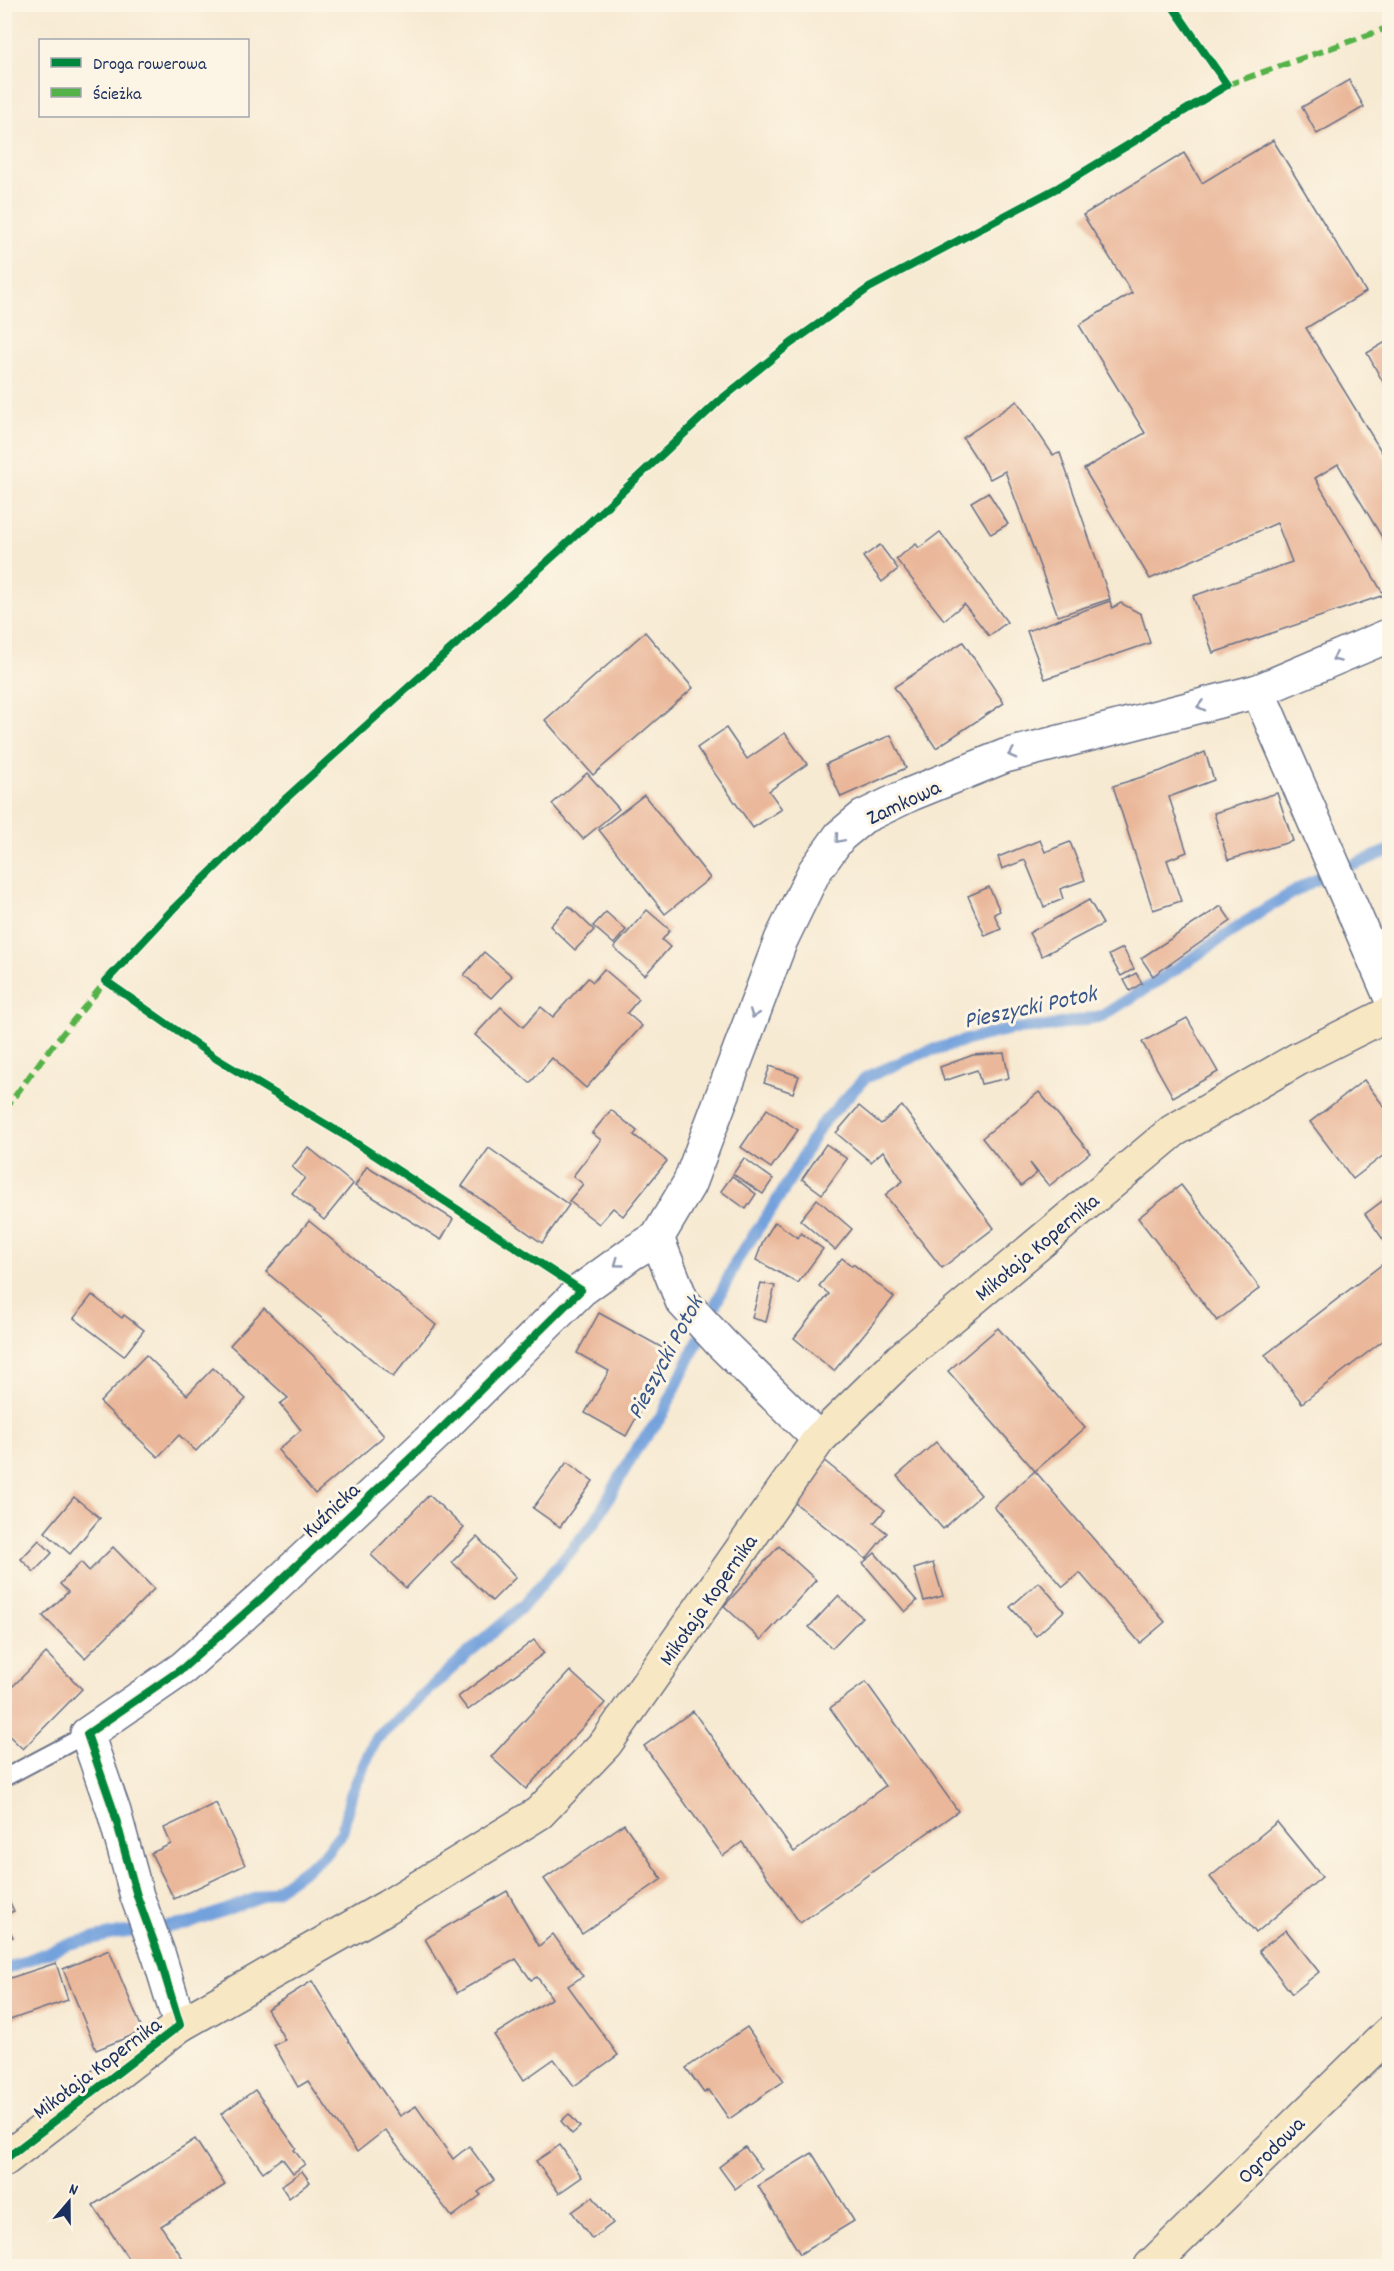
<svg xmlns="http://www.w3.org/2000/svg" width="1394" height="2271" font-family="Dekko,sans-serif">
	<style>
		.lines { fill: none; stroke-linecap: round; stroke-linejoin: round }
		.stream { stroke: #73a1dc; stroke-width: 12 }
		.building { fill: #eab79a }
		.lane-casing { stroke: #687087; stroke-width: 20 }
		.street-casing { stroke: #687087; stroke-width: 36 }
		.secondary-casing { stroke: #687087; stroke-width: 36 }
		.lane { stroke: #fff; stroke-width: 16 }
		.street { stroke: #fff; stroke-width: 33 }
		.secondary { stroke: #f8e7c3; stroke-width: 33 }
		.quiet { stroke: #55b248; stroke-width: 6; stroke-dasharray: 12 6; stroke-linecap: butt }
		.cycleway-casing { stroke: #fcf5e5; stroke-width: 11 }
		.cycleway { stroke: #00873e; stroke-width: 8 }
		.oneway { stroke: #8d97ae }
		.labels { text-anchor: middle; stroke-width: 6; stroke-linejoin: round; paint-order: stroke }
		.street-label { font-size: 22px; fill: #1b2f5e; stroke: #fcf5e5 }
		.water-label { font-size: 24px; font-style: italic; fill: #3a578a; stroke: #fcf5e5 }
	</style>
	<rect width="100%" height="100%" fill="#fcf5e5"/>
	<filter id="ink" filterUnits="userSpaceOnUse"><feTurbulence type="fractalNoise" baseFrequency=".0167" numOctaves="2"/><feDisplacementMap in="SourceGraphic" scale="12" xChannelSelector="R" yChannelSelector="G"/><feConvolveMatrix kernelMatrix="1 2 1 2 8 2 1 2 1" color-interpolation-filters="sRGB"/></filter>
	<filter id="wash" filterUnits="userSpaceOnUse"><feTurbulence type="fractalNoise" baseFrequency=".008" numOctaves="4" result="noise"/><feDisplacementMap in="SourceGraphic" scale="24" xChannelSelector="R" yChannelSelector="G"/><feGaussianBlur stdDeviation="1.35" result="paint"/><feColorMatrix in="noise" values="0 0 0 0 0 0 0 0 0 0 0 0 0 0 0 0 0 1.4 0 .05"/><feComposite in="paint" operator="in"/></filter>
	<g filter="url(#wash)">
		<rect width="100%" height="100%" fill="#f7ead3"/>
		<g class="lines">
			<path class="stream" d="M4 1970 68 1944 119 1933 188 1924 275 1891 322 1857 342 1832 351 1795 375 1740 466 1655 523 1606 595 1522 635 1451 661 1417 737 1260 782 1193 820 1126 865 1078 922 1053 981 1036 1012 1029 1046 1027 1102 1016 1167 975 1265 909 1311 882 1390 850"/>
		</g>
		<g id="blocks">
			<g class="building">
				<path d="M1349 80 1364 107 1317 134 1302 107Z"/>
				<path d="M1273 140 1366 292 1306 328 1389 464V549L1338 464 1315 478 1384 595 1213 653 1193 596 1292 562 1277 523 1150 579 1084 469 1145 433 1079 325 1132 293 1083 215 1184 153 1202 183Z"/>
				<path d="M1389 340V393L1367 353Z"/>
				<path d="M1017 401 1053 455 1060 453 1110 599 1058 616 1005 471 990 479 963 438Z"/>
				<path d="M988 492 1008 524 991 534 971 502Z"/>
				<path d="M940 532 1007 622 989 636 964 604 944 620 896 559 916 544 919 548Z"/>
				<path d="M880 545 898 569 882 582 863 557Z"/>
				<path d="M1110 601 1112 608 1121 603 1141 614 1150 643 1045 679 1027 631Z"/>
				<path d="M645 632 693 688 593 775 545 720Z"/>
				<path d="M963 642 1004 703 936 748 894 687Z"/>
				<path d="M726 728 747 759 785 733 807 764 769 791 782 809 753 828 697 748Z"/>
				<path d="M891 735 906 768 841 797 826 764Z"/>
				<path d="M1205 752 1214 780 1169 797 1187 852 1167 860 1181 901 1153 910 1113 786 1161 771Z"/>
				<path d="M587 773 619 809 583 839 552 804Z"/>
				<path d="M1277 793 1293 841 1228 860 1214 813Z"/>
				<path d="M644 795 710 878 665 914 599 830Z"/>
				<path d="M1040 840 1045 852 1070 842 1085 880 1060 889 1063 899 1044 907 1025 860 1002 869 998 857Z"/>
				<path d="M989 887 1000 911 994 914 1001 929 985 936 968 896Z"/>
				<path d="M1089 900 1103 924 1042 956 1029 933Z"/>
				<path d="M569 906 594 930 575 950 550 926Z"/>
				<path d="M1221 906 1231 921 1153 976 1141 958Z"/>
				<path d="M647 910 670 930 662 940 670 947 645 975 614 948Z"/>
				<path d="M606 912 626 930 614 944 593 926Z"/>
				<path d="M1123 948 1134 969 1121 976 1109 955Z"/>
				<path d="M484 952 512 976 491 998 464 975Z"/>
				<path d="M604 969 639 999 627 1013 642 1026 586 1088 552 1058 530 1083 475 1035 501 1007 523 1027 541 1007 553 1017 588 978 593 982Z"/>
				<path d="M1136 973 1142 983 1130 991 1124 980Z"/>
				<path d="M1187 1018 1218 1072 1173 1097 1142 1042Z"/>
				<path d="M1004 1053 1009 1078 981 1084 977 1070 944 1081 940 1067 973 1055Z"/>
				<path d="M770 1066 799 1076 793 1093 764 1083Z"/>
				<path d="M1364 1080 1389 1113V1151L1353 1179 1310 1122Z"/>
				<path d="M1039 1092 1090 1153 1049 1186 1030 1163 1037 1173 1021 1186 982 1138Z"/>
				<path d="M859 1106 881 1124 902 1106 994 1228 942 1268 885 1195 903 1181 883 1151 871 1162 836 1133Z"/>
				<path d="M767 1109 798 1130 771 1168 741 1147Z"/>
				<path d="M611 1110 637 1131 634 1135 667 1161 623 1216 613 1208 599 1224 569 1201 583 1184 573 1176 601 1140 592 1133Z"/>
				<path d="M826 1144 847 1159 822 1194 802 1179Z"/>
				<path d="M308 1147 353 1184 324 1220 292 1193 305 1178 292 1167Z"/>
				<path d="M489 1148 569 1205 542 1243 462 1186Z"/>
				<path d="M744 1158 773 1179 763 1194 733 1174Z"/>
				<path d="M367 1166 453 1219 441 1240 355 1186Z"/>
				<path d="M732 1176 756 1194 746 1209 721 1191Z"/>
				<path d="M1181 1185 1260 1288 1217 1321 1138 1218Z"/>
				<path d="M1388 1197 1389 1199V1248L1365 1214Z"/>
				<path d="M817 1199 852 1229 835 1250 800 1220Z"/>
				<path d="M309 1221 436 1325 393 1377 266 1272Z"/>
				<path d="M775 1222 798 1238 801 1233 823 1249 798 1283 756 1260 763 1241Z"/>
				<path d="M842 1258 852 1266 853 1264 894 1297 834 1371 794 1338 829 1294 819 1286Z"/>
				<path d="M1389 1259V1336L1302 1403 1265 1355Z"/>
				<path d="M761 1283 775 1286 766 1322 752 1318Z"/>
				<path d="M92 1295 122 1318 124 1315 144 1330 124 1356 74 1318Z"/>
				<path d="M264 1308 325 1367 384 1436 315 1494 278 1450 301 1430 280 1404 288 1398 230 1345Z"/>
				<path d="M599 1313 672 1353 626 1436 585 1413 609 1371 577 1353Z"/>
				<path d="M998 1328 1085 1428 1035 1471 948 1371Z"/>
				<path d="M146 1355 187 1395 213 1368 246 1399 196 1451 179 1435 158 1457 100 1402Z"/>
				<path d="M936 1442 981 1495 943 1529 897 1476Z"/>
				<path d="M822 1459 885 1510 874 1523 887 1533 866 1559 790 1499Z"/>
				<path d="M567 1462 593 1481 560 1527 533 1508Z"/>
				<path d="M1035 1471 1165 1622 1140 1643 1080 1573 1063 1587 994 1507Z"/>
				<path d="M429 1495 464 1528 406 1588 371 1555Z"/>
				<path d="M74 1497 100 1518 70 1554 45 1532Z"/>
				<path d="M477 1537 516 1577 492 1601 452 1562Z"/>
				<path d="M39 1540 52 1553 34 1572 21 1559Z"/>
				<path d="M779 1546 816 1580 761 1640 724 1606Z"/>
				<path d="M113 1547 154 1589 85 1658 43 1616 68 1592 60 1584 81 1562 89 1571Z"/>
				<path d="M875 1553 917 1601 905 1612 863 1563Z"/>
				<path d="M933 1563 943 1596 924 1601 914 1569Z"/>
				<path d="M1039 1582 1064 1611 1036 1636 1010 1607Z"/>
				<path d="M838 1596 862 1617 832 1648 809 1627Z"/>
				<path d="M534 1640 544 1653 468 1710 458 1697Z"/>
				<path d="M46 1653 82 1689 23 1749 4 1731V1695Z"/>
				<path d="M570 1671 605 1703 526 1789 491 1757Z"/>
				<path d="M866 1682 958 1811 800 1923 742 1842 723 1856 644 1746 693 1711 794 1852 885 1786 830 1708Z"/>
				<path d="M216 1803 245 1865 174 1899 151 1853 171 1844 164 1828Z"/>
				<path d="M1277 1822 1322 1877 1256 1933 1210 1877Z"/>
				<path d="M624 1824 662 1879 582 1934 544 1879Z"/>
				<path d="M4 1889 14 1911 4 1915Z"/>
				<path d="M507 1891 539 1946 553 1934 583 1976 568 1986 618 2055 574 2086 554 2059 524 2080 494 2035 552 1998 537 1977 531 1980 516 1959 457 1993 425 1939Z"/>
				<path d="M4 1919 13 1937 4 1941Z"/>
				<path d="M1286 1930 1319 1972 1292 1994 1259 1951Z"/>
				<path d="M109 1950 143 2031 96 2050 63 1969Z"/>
				<path d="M56 1963 68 2000 4 2022V1980Z"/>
				<path d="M312 1981 354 2050 400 2116 416 2106 453 2159 469 2146 494 2180 478 2192 481 2195 452 2217 385 2130 357 2152 308 2081 298 2087 274 2045 285 2040 267 2009Z"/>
				<path d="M747 2027 784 2081 729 2119 709 2090 704 2093 686 2068Z"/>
				<path d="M255 2090 296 2148 294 2150 305 2164 293 2173 282 2158 263 2172 221 2114Z"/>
				<path d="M569 2114 580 2127 572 2134 561 2121Z"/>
				<path d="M195 2139 225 2185 161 2226 188 2266H133L93 2205Z"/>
				<path d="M560 2145 582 2177 559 2193 536 2161Z"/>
				<path d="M745 2147 762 2169 735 2189 719 2167Z"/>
				<path d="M812 2153 854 2221 800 2254 758 2186Z"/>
				<path d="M302 2171 310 2182 289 2198 281 2186Z"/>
				<path d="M593 2197 613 2223 592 2239 572 2212Z"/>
			</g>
		</g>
	</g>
	<g filter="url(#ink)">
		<use href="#blocks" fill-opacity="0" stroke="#687087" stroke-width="1.5"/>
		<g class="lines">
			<g class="lane-casing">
				<path id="lane" d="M4 1778 87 1734"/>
			</g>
			<g class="street-casing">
				<g id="street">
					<path d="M1258 691 1390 996"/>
					<path d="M657 1238 682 1301 721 1343 819 1439"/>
					<path d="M180 2025 159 1956 137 1896 114 1812 87 1734 183 1668 262 1598 436 1434 581 1290 632 1253 657 1238 689 1184 781 940 814 872 840 836 863 817 911 794 1005 756 1258 691 1390 635"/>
				</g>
			</g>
			<g class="secondary-casing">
				<g id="secondary">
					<path d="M4 2160 180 2025 387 1907 539 1813 606 1743 819 1439 900 1360 1173 1131 1298 1059 1390 1013"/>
					<path d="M1151 2266 1390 2032"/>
				</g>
			</g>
			<use href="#lane" class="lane"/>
			<use href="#street" class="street"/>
			<use href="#secondary" class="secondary"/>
			<g class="quiet">
				<path d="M1227 85 1390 27"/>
				<path d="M4 1111 45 1055 106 981"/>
			</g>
			<g class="cycleway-casing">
				<path id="cycleway" d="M4 2160 180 2025 159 1956 137 1896 114 1812 87 1734 183 1668 262 1598 436 1434 581 1290 342 1134 217 1059 106 981 174 908 283 801 560 550 719 401 790 344 869 288 1059 187 1227 85 1171 4"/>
			</g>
			<use href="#cycleway" class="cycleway"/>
		</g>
		<defs><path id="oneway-chevron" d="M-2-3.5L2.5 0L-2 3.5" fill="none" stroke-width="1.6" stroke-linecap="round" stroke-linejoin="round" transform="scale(1.5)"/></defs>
		<g class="oneway">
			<use href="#oneway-chevron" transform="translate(1336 658) rotate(157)"/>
			<use href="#oneway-chevron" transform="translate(1201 706) rotate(166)"/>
			<use href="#oneway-chevron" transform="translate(1012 754) rotate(165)"/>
			<use href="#oneway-chevron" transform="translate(839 839) rotate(131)"/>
			<use href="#oneway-chevron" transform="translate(754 1014) rotate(110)"/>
			<use href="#oneway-chevron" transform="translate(618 1263) rotate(144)"/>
		</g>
	</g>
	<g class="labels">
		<g class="street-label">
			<text transform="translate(903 801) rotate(-25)" y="8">Zamkowa</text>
			<text transform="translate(1036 1246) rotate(-40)" y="8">Mikołaja Kopernika</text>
			<text transform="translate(330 1509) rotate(-43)" y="8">Kuźnicka</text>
			<text transform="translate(707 1599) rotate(-55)" y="8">Mikołaja Kopernika</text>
			<text transform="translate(96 2067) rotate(-37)" y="8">Mikołaja Kopernika</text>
			<text transform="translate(1270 2149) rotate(-45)" y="8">Ogrodowa</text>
		</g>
		<g class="water-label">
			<text transform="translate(1030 1006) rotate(-12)" y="8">Pieszycki Potok</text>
			<text transform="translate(664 1357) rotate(-62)" y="8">Pieszycki Potok</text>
		</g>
	</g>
	<rect width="1394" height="2271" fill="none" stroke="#fcf5e5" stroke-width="24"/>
	<rect x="39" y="39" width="210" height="78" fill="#fcf5e5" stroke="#a2a6af" stroke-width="1.5"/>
	<rect x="51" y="58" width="30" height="9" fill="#00873e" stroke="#a2a6af" stroke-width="1.5"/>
	<text x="93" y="69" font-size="18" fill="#1b2f5e">Droga rowerowa</text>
	<rect x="51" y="88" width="30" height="9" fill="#55b248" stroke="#a2a6af" stroke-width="1.5"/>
	<text x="93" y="99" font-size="18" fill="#1b2f5e">Ścieżka</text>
	<g transform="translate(69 2202) rotate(20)" stroke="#fcf5e5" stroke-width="4.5" paint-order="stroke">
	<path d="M0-4.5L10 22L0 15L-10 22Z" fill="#1b2f5e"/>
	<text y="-9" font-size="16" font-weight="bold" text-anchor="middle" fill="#1b2f5e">N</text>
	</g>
</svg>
